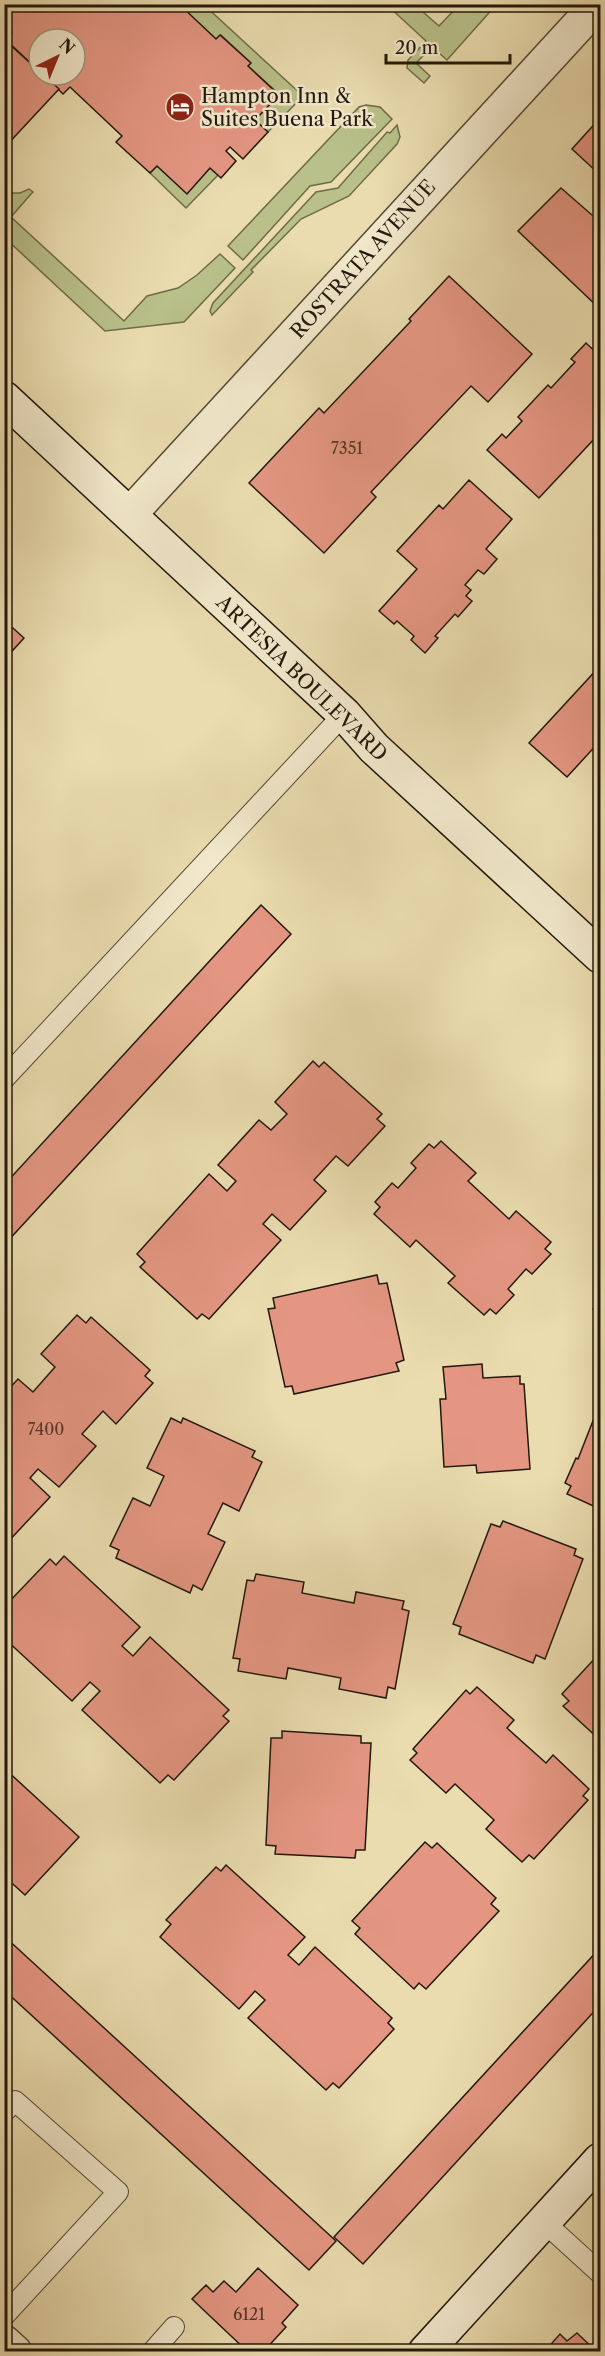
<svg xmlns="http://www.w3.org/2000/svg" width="605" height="2356" font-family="'Libre Caslon Text',serif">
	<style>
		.green { fill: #b9c089; stroke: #6e6c4a; stroke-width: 1.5 }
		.building { fill: #e49682; stroke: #22180c; stroke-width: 1.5 }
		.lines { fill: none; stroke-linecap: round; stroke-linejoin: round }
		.lane-casing { stroke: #544935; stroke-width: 22 }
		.street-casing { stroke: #544935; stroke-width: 36 }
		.secondary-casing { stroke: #22180c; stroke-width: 36 }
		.lane { stroke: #f1e8cb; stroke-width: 20 }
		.street { stroke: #f1e8cb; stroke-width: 33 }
		.secondary { stroke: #f1e8cb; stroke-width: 33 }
		.labels { text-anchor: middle; stroke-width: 5; stroke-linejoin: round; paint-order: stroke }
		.number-label { font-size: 16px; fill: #52382a }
		.poi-label { font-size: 20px; fill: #22180c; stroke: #f1e8cb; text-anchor: start }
		.street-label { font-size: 20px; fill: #22180c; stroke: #f1e8cb }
	</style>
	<rect width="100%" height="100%" fill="#eadcaf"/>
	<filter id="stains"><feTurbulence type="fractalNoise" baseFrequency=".00333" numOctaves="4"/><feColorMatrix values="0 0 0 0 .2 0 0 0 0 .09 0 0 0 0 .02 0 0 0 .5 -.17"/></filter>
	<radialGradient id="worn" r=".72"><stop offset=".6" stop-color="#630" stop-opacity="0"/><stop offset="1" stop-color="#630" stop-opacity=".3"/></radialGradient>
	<g class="green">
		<path d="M179 5H204L303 96 268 132 255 120 279 94 248 66 250 62 221 35 216 39Z"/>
		<path d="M496 5 447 60 432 47 416 63 430 76 424 83 407 68 408 60 426 41 387 5H415L439 26 459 5Z"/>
		<path d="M366 105 380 107 392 119 331 182 310 186 243 260 228 246 359 107Z"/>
		<path d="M397 125 400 137 397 144 349 196 301 219 251 270 253 272 212 315 210 311 213 303 316 192 338 188 387 132 390 133Z"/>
		<path d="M157 166 187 193 210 168 218 175 186 208 150 173Z"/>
		<path d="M29 189 33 192 31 194 11 217 124 321 147 296 178 288 197 275 220 254 235 268 184 322 105 331 5 238V193H20Z"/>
	</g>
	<g class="building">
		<path d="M4 4H179L216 39 220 35 251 63 248 66 279 95 255 120 268 132 243 159 230 147 226 151 236 161 221 178 210 168 187 194 157 166 150 173 116 142 122 136 70 87 63 94 44 75H75V39H39V71L5 39 12 32 4 26Z"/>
		<path d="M8 43 39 71V75H44L59 89 4 148V47Z"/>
		<path d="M600 118V181L596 177 599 174 572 149Z"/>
		<path d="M561 188 600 222V309L518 231Z"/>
		<path d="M449 276 532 354 488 402 471 386 371 492 376 497 324 553 249 483 319 408 324 413 411 321 409 319Z"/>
		<path d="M586 343 600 356V440L597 436 539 498 487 450 502 434 506 438 522 421 518 417 548 385 551 388 575 362 571 359Z"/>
		<path d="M469 480 512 519 486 549 497 559 484 574 478 570 465 585 471 590 466 596 472 601 458 617 455 614 435 636 438 638 425 653 411 640 414 636 397 621 394 624 379 611 417 569 397 551 439 505 443 509Z"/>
		<path d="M4 620 24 638 4 660Z"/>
		<path d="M600 666V741L567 777 529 743Z"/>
		<path d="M261 905 291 934 4 1245V1185Z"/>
		<path d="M313 1061 319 1067 324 1062 382 1114 377 1119 385 1126 348 1166 336 1156 314 1180 326 1191 290 1230 272 1214 263 1224 281 1240 209 1319 202 1314 197 1319 140 1267 145 1262 137 1254 209 1174 227 1191 236 1181 218 1165 259 1120 271 1130 287 1114 275 1102Z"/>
		<path d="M441 1141 476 1173 468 1181 509 1219 516 1211 551 1242 545 1249 551 1254 532 1274 526 1269 508 1289 514 1295 496 1314 490 1309 484 1315 448 1283 455 1276 416 1240 410 1247 374 1214 380 1207 375 1202 392 1183 398 1188 416 1168 411 1163 429 1144 434 1148Z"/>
		<path d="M377 1275 379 1284 387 1283 404 1360 396 1363 399 1371 294 1394 292 1386 285 1387 268 1309 275 1308 273 1298Z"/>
		<path d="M600 1293V1319L593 1309 599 1305 594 1298Z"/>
		<path d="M77 1315 86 1323 91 1317 150 1370 145 1376 153 1383 116 1424 103 1411 82 1434 96 1446 59 1487 38 1469 30 1478 50 1497 4 1546V1394L18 1379 33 1392 55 1367 41 1354Z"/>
		<path d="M482 1364 483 1378 520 1376V1384H524L530 1469 477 1473 476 1465 444 1467 440 1399H446L443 1367Z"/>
		<path d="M598 1408 600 1409V1509L567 1494 571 1486 565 1483 576 1458 578 1459Z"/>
		<path d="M171 1418 181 1423 183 1418 255 1451 252 1457 262 1462 239 1511 223 1503 208 1534 225 1542 202 1590 193 1585 190 1593 116 1558 119 1550 110 1546 133 1498 150 1506 164 1476 147 1468Z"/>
		<path d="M503 1521 576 1549 574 1555 583 1559 545 1659 536 1655 533 1663 459 1634 461 1627 453 1624 491 1524 500 1527Z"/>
		<path d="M64 1556 140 1627 122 1646 133 1656 150 1637 229 1710 223 1716 229 1721 174 1780 168 1775 160 1783 82 1710 100 1691 90 1682 72 1701 4 1638V1607L50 1559 56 1565Z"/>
		<path d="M256 1574 304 1582 302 1593 354 1603 356 1592 404 1601 402 1609 409 1611 395 1689 388 1687 386 1698 339 1689 341 1678 288 1668 286 1679 238 1671 240 1659 233 1658 247 1580 254 1581Z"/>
		<path d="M597 1656 600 1659V1740L563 1706 569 1701 562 1694Z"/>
		<path d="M477 1687 514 1720 507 1728 546 1763 553 1755 589 1789 583 1796 588 1800 534 1859 529 1855 522 1862 486 1829 494 1820 455 1784 446 1793 410 1760 417 1753 413 1749 466 1690 470 1694Z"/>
		<path d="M282 1731 361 1736V1743H371L365 1850H356L355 1858 275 1854 276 1846 266 1845 271 1738H282Z"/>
		<path d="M4 1768 79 1837 25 1895 4 1876Z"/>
		<path d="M425 1842 432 1848 437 1843 496 1898 491 1904 499 1911 426 1989 419 1983 414 1989 355 1934 360 1928 352 1921Z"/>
		<path d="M226 1865 305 1937 288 1955 299 1965 315 1947 392 2018 388 2023 394 2029 339 2088 333 2083 326 2090 248 2018 265 2000 255 1991 239 2009 160 1937 171 1924 166 1920 216 1867 221 1871Z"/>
		<path d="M4 1936 336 2241 309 2270 4 1990Z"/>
		<path d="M600 1948V2005L363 2264 334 2237Z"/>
		<path d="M258 2268 298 2305 282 2323 286 2327 263 2352H248L192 2299 206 2285 213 2292 224 2281 236 2292Z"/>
		<path d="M577 2333 597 2352H544L560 2334 567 2341Z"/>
	</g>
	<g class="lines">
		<g class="lane-casing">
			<g id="lane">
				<path d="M4 1079 344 714"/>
				<path d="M4 2112 15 2101 118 2192 4 2316"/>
				<path d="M544 2222 600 2273"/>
				<path d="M152 2352 174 2327"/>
			</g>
		</g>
		<g class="street-casing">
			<g id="street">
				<path d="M130 514 598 4"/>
				<path d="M4 2342 15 2352"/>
			</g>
		</g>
		<g class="secondary-casing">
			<g id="secondary">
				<path d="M4 398 344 714 374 748 600 956"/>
				<path d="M425 2352 600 2160"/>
			</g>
		</g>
		<use href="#lane" class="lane"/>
		<use href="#street" class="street"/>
		<use href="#secondary" class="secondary"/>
	</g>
	<defs>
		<g id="hotel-disc" transform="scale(1.5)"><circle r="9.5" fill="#8f2418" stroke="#f1e8cb"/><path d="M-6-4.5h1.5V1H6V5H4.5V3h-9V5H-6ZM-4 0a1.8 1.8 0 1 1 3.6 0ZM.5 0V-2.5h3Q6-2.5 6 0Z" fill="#fff"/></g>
	</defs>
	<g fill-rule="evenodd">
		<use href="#hotel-disc" x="180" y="107"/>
	</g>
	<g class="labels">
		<g class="number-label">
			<text x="347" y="454">7351</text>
			<text x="46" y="1435">7400</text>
			<text x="249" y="2320">6121</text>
		</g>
		<g class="poi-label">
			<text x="201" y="103">Hampton Inn &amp;<tspan x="201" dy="23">Suites Buena Park</tspan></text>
		</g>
		<g class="street-label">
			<text transform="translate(363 259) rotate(-48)" y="7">ROSTRATA AVENUE</text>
			<text transform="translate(302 678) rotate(44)" y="7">ARTESIA BOULEVARD</text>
		</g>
	</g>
	<rect width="605" height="2356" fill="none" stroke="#eadcaf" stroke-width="24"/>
	<rect x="6" y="6" width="593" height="2344" fill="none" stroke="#22180c" stroke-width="3"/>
	<rect x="12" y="12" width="581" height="2332" fill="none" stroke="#22180c" stroke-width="1.5"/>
	<g transform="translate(57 57) rotate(43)"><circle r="28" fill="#f1e8cb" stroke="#9e957f" stroke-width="1.5"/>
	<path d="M0-4.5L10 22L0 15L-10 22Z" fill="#8f2418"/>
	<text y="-9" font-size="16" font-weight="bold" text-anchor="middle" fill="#22180c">N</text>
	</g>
	<path d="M386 54v9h124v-9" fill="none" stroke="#22180c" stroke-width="3"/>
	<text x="395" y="54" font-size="18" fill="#22180c" stroke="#f1e8cb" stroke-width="4.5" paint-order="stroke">20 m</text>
	<rect width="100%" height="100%" filter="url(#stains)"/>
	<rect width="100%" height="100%" fill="url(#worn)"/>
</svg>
